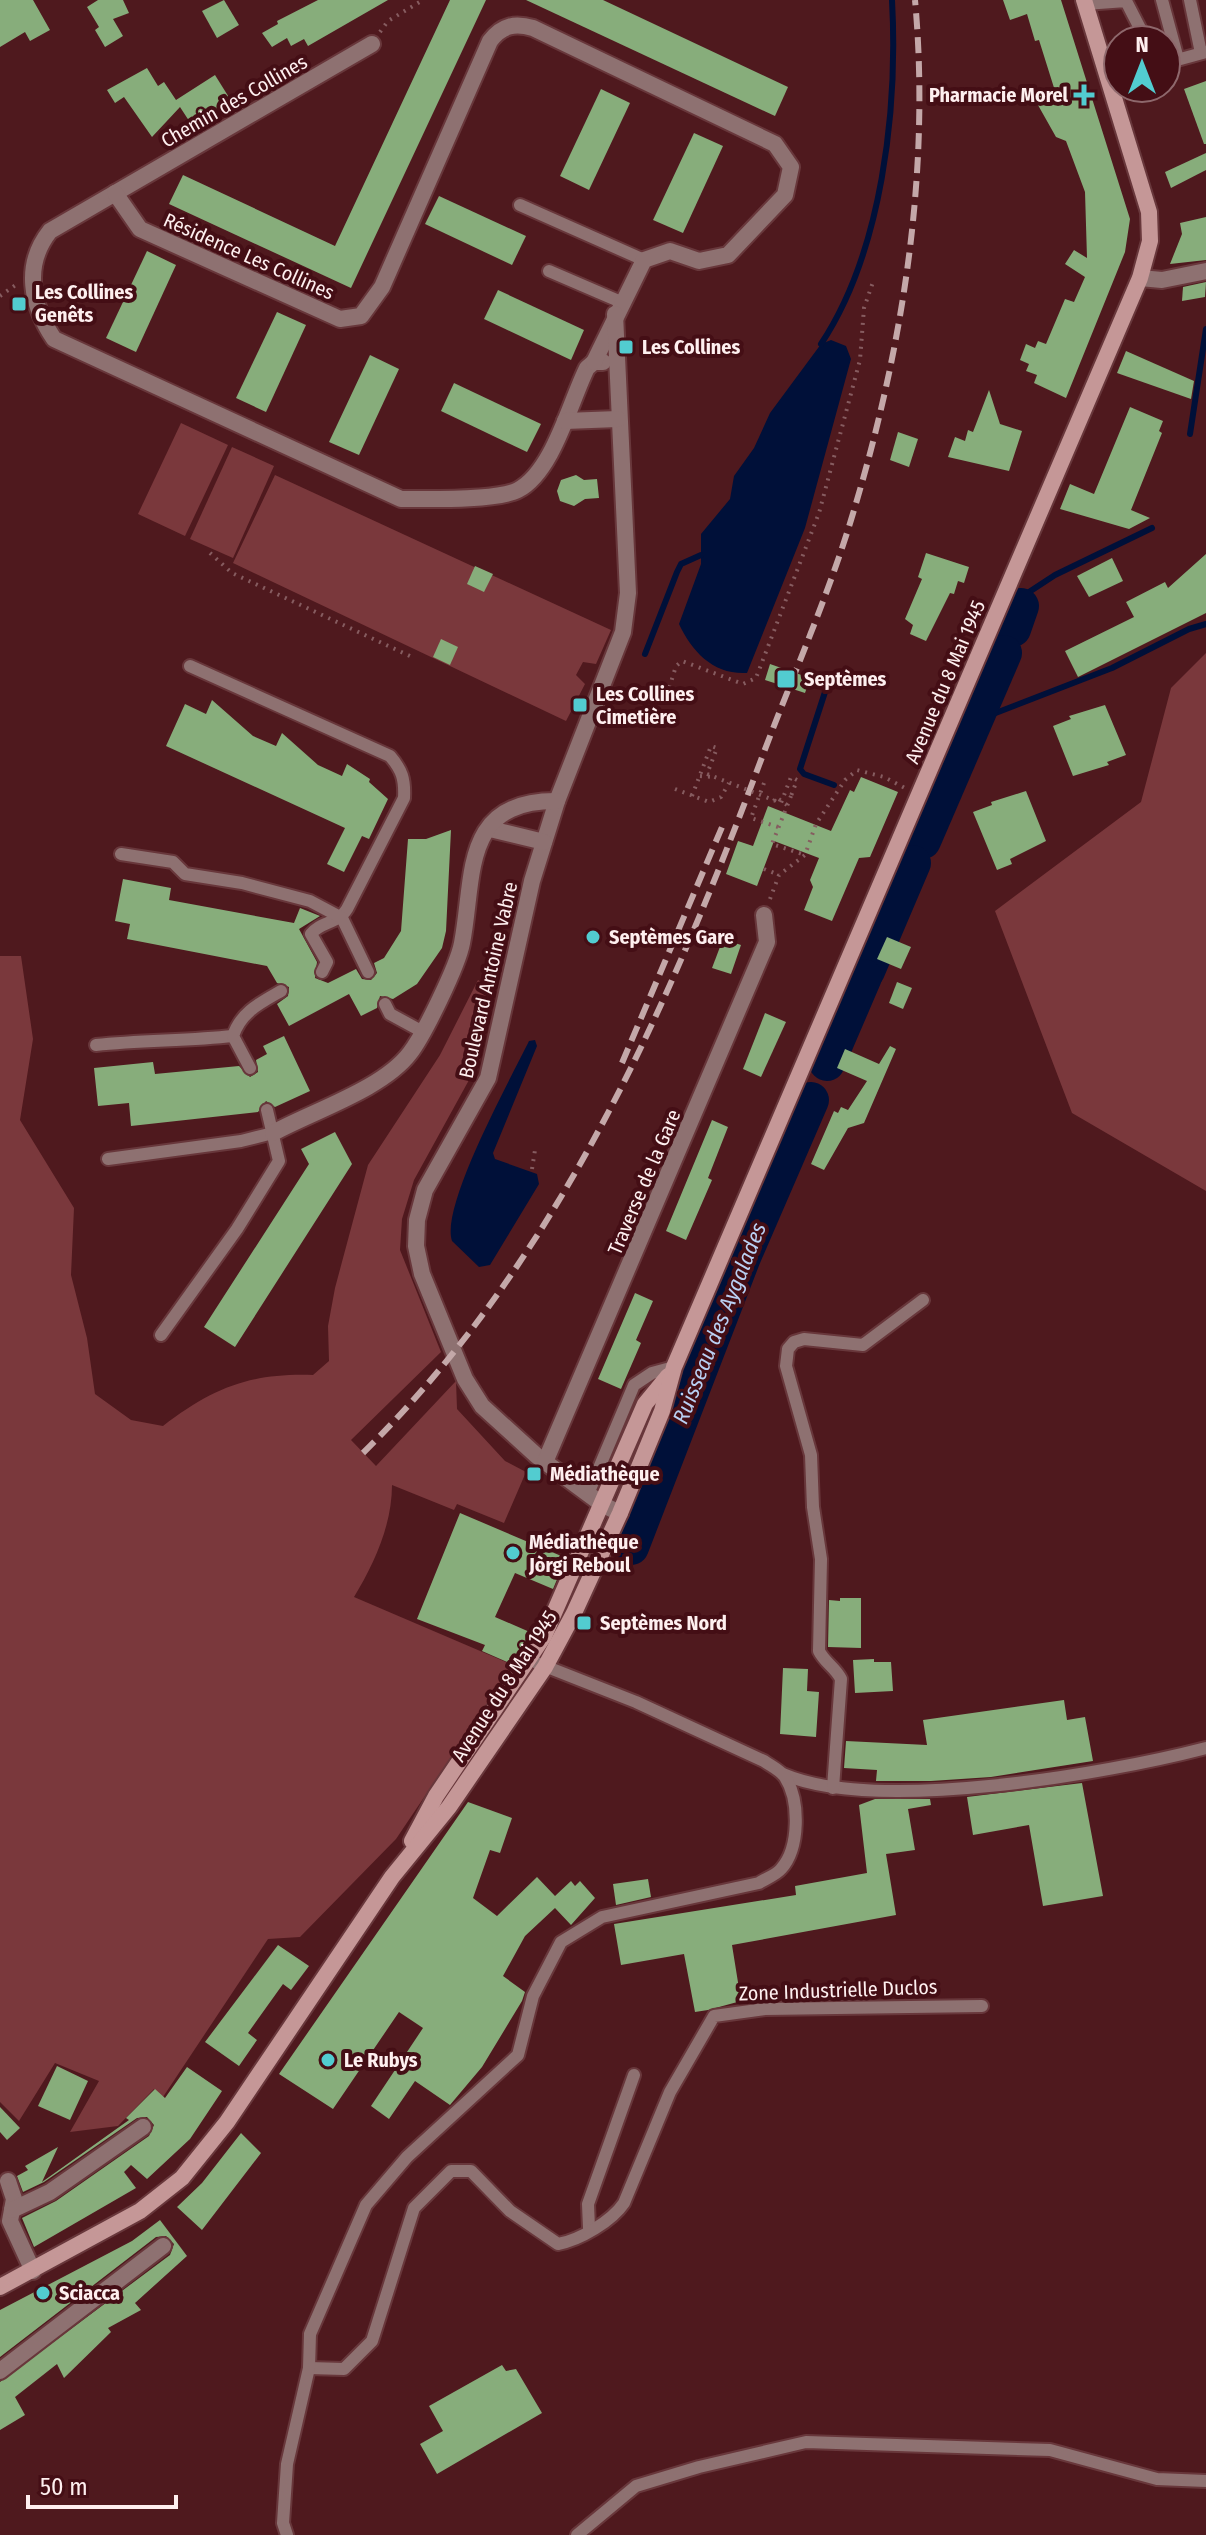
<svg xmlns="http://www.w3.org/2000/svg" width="1206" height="2535" font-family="'Fira Sans Condensed',sans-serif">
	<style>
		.green { fill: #7a383c }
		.water { fill: #001039 }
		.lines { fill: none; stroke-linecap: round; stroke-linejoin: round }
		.stream { stroke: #001039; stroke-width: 6 }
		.river { stroke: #001039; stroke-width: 36 }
		.building { fill: #87ad7b }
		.lane-casing { stroke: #68373b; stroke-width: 16 }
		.street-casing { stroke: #68373b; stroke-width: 20 }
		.secondary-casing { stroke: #68373b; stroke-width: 20 }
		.path { stroke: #865c60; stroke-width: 4; stroke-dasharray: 2 6; stroke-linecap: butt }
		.lane { stroke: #8e7171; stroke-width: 12 }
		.street { stroke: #8e7171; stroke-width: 16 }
		.secondary { stroke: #c59797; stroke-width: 16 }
		.rail { stroke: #c4a8a9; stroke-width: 6; stroke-dasharray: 16 8; stroke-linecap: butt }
		.path-bridge { stroke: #865c60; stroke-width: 4; stroke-dasharray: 2 6; stroke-linecap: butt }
		.poi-dot { fill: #52ccd0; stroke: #440e15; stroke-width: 3 }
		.labels { text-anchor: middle; stroke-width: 8; stroke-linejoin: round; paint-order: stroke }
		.poi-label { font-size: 20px; font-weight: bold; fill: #feefef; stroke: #440e15; text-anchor: start }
		.street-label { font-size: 20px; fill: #feefef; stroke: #440e15 }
		.water-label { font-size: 22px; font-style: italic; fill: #b9d0f3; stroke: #440e15 }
	</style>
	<rect width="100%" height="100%" fill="#4f191e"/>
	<g class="green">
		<path d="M181 423 228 445 185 536 138 514Z"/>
		<path d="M232 447 274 466 233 558 190 539Z"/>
		<path d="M275 475 611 630 596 664 583 662 576 675 585 684 566 721 233 563Z"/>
		<path d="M1206 653V1191L1072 1113 995 911 1141 802 1171 688Z"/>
		<path d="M0 956H21L33 1039 20 1120 74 1208 71 1275 87 1338 95 1394 131 1420 163 1426C213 1388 249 1373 313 1375L329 1361 328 1326 335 1288 368 1165 440 1055 478 980 494 991 480 1060 414 1180 402 1219 400 1250 441 1352 351 1440 376 1466 456 1381 457 1409 505 1461 526 1472 504 1523 457 1504 454 1510 392 1485C392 1525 374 1564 354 1597L513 1665 396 1839 300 1937 268 1939 163 2097 154 2089 118 2126 70 2132 99 2081 55 2063 19 2121 0 2102Z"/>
	</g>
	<g class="water">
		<path d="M831 340 846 346 851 359 805 528 747 673C714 675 692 652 679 624L701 564V534L730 499 734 476 754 448 770 413 821 344Z"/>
		<path d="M535 1040 537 1046 493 1153 495 1159 537 1174 539 1184 490 1265 479 1267 452 1241C440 1206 511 1078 529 1041Z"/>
	</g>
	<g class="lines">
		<g class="stream">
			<path d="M821 344C882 252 898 110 892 0"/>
			<path d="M1190 434 1206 329"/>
			<path d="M1026 594 1055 575 1152 528"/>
			<path d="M645 654 677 572 681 564 701 555"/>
			<path d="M826 689 800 769 804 774 834 785"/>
			<path d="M975 721 1112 668 1189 629 1206 624"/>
		</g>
		<g class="river">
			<path d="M1013 629 1021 606"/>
			<path d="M923 841 1004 653"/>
			<path d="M867 971 913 863"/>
			<path d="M827 1063 864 977"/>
			<path d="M631 1547 743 1257 811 1100"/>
		</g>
	</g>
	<g class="building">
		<path d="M0 0H33L50 30 30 41 25 32 0 47Z"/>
		<path d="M98 0H123L129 13 113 19 123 36 105 47 95 30 99 27 87 7Z"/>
		<path d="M224 0 239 25 217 38 202 11Z"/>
		<path d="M318 0H388L308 46 304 39 291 46 287 38 272 47 262 33 278 24 277 21Z"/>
		<path d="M450 0H486L351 288 169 204 183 175 335 246Z"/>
		<path d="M526 0H603L788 87 775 116Z"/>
		<path d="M1003 0H1061L1130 219 1125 252 1066 398 1034 383 1037 375 1026 371 1029 364 1020 360 1026 344 1035 348 1038 341 1046 344 1065 299 1074 302 1085 277 1065 264 1074 250 1087 258 1085 192 1066 141 1056 137 1034 98 1055 91 1039 40 1035 41 1027 14 1010 20Z"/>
		<path d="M147 68 158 86 164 82 176 100 215 75 230 99 195 130 180 107 152 137 124 97 115 103 107 90Z"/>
		<path d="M1206 81V144H1204L1184 89Z"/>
		<path d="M601 89 630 103 589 190 560 176Z"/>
		<path d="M694 133 723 146 683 233 653 220Z"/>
		<path d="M1206 153V170L1171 188 1165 172Z"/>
		<path d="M439 196 526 236 512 265 425 224Z"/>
		<path d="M1206 217V260L1170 264 1182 234 1180 223Z"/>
		<path d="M147 251 176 265 136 352 106 338Z"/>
		<path d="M1206 282 1205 297 1182 301 1183 287Z"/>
		<path d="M498 290 584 330 571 360 484 319Z"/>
		<path d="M277 312 306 325 266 412 236 398Z"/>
		<path d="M1126 351 1194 381 1191 399 1117 373Z"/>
		<path d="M370 355 399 369 359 455 329 442Z"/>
		<path d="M454 383 541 424 527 452 441 411Z"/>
		<path d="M989 390 1000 424 1022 431 1009 471 948 457 955 437 965 441 968 430 973 432Z"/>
		<path d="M1130 407 1163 421 1159 431 1162 433 1131 510 1150 518 1129 529 1060 509 1070 484 1094 494Z"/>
		<path d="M898 432 918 439 909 467 890 460Z"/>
		<path d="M576 475 584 480 597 479 599 498 585 499 574 506 560 501 557 491 561 480Z"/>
		<path d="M926 553 969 567 964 583 958 581 954 594 950 593 926 641 910 634 913 625 905 619 922 579 918 577Z"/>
		<path d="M1206 554V613L1078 677 1065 651 1134 617 1126 602 1165 582 1168 588Z"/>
		<path d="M1112 558 1123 581 1089 597 1077 576Z"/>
		<path d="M475 566 493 574 484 592 467 584Z"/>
		<path d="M441 639 458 647 450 665 433 657Z"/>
		<path d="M770 664 810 678 805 693 765 680Z"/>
		<path d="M212 700 253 736 276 746 282 733 318 765 342 776 347 764 370 779 369 782 388 799 369 839 362 836 344 872 327 864 345 828 166 746 185 704 206 714Z"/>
		<path d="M1105 705 1126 755 1107 762 1109 765 1073 776 1053 726 1071 719 1069 716Z"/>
		<path d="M861 777 898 792 870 857 859 858 832 921 804 910 813 887 810 880 819 858 774 841 757 886 726 874 738 841 753 846 768 806 831 831 850 790 854 792Z"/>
		<path d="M1026 791 1046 841 1010 859 1012 864 997 870 973 812 992 805 991 802Z"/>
		<path d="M451 830 446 931 442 948 417 984 393 999 380 996 377 1008 361 1016 349 994 289 1026 277 1004 288 996 289 987 277 983 267 966 127 939 130 924 115 921 123 879 171 888 169 900 294 923 300 908 320 916 299 929 317 962 315 978 328 983 356 969 362 979 371 980 377 973 374 963 384 958 401 931 408 839H426Z"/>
		<path d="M887 937 911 947 901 969 877 959Z"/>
		<path d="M723 939 741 945 731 974 712 968Z"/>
		<path d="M897 982 912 988 903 1009 889 1003Z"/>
		<path d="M765 1013 786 1022 761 1077 743 1069Z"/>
		<path d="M284 1036 310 1091 275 1107 266 1101 258 1112 131 1126 129 1103 98 1106 94 1068 153 1062 155 1074 239 1066 250 1077 258 1072 256 1060 267 1054 263 1046Z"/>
		<path d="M890 1046 896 1049 864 1123 848 1128 824 1170 811 1164 834 1111 838 1113 841 1107 848 1110 867 1081 837 1068 845 1049 879 1064Z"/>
		<path d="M712 1120 728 1127 708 1178 712 1180 686 1240 666 1231Z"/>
		<path d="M335 1132 352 1164 235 1347 204 1327 309 1164 301 1149Z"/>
		<path d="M635 1293 653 1301 636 1340 641 1343 621 1389 598 1379Z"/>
		<path d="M460 1513 566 1558 553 1589 515 1573 495 1617 532 1633 512 1664 482 1651 485 1645 417 1619Z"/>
		<path d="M840 1598H861V1648L828 1647 829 1600 840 1601Z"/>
		<path d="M874 1659V1662H891L893 1691 855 1693 853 1660Z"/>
		<path d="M783 1668 808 1669 807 1691 819 1692 816 1737 780 1734Z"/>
		<path d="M1064 1700 1067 1720 1085 1717 1093 1761 991 1777 931 1781H876L877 1770 844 1768 846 1741 927 1745 923 1720Z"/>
		<path d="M1082 1783 1103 1896 1043 1906 1029 1825 973 1835 967 1797Z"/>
		<path d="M875 1799H930L931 1805 908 1809 915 1850 886 1854 896 1915 732 1945 741 2001 708 2010 695 2012 684 1954 621 1965 614 1924 796 1895 795 1886 867 1873 859 1805Z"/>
		<path d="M468 1802 512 1818 500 1853 490 1850 473 1898 497 1916 537 1877 555 1896 571 1881 575 1886 580 1881 595 1898 571 1925 555 1908 525 1936 503 1976 525 1992 522 2001 482 2067 450 2105 415 2081 389 2119 371 2106 423 2028 399 2012 333 2109 279 2074Z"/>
		<path d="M648 1879 651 1897 616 1905 613 1884Z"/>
		<path d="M278 1945 309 1966 291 1990 283 1984 248 2033 257 2040 239 2066 205 2042Z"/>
		<path d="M57 2066 88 2081 70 2120 38 2106Z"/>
		<path d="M187 2067 222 2091 190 2139 147 2179 131 2165 124 2172 136 2188 34 2247 22 2218 56 2201 149 2136 154 2125 147 2117 137 2118 44 2182 23 2192 17 2176 28 2170 25 2166 58 2147 42 2182 129 2120 126 2118 155 2089 165 2098Z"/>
		<path d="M0 2107 20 2128 7 2140 0 2132Z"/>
		<path d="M241 2133 261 2153 202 2230 177 2207 202 2183Z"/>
		<path d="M160 2220 187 2256 135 2303 141 2310 108 2328 111 2332 64 2378 57 2364 15 2397 25 2415 0 2430V2382L170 2255 174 2244 166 2236 156 2237 0 2357V2310L132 2241Z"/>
		<path d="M502 2365 506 2371 516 2369 542 2413 437 2474 420 2444 443 2431 429 2406Z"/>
	</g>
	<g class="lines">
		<g class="lane-casing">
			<g id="lane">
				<path d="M1162 0 1178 59"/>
				<path d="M1190 0 1201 53"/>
				<path d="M1085 4 1126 1 1146 40"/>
				<path d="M1166 63 1206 52"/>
				<path d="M520 205 644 260"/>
				<path d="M549 271 621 302"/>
				<path d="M190 666 390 756C402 770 405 779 404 798L347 909C338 924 321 921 311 934L327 962 322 972"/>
				<path d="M121 854 173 862 185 874 242 883 310 901 342 918 368 972"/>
				<path d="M385 1004 390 1014 423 1032"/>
				<path d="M96 1045C143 1040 187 1041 233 1036"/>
				<path d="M250 1068 233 1036C241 1012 260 1003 281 991"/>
				<path d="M108 1159 241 1141 273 1133"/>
				<path d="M161 1335 237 1229 279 1161 267 1110"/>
				<path d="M588 1494 634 1385 652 1373 674 1367"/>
				<path d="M783 1774C876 1814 1106 1774 1206 1748"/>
				<path d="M833 1788 841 1679C835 1667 825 1663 819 1651L821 1559 813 1507 811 1455 786 1366 788 1349 794 1342 804 1339 863 1345 923 1300"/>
				<path d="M589 2228 588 2204 634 2075"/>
				<path d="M309 2368 344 2369 372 2341 414 2208 451 2171H471L510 2211 558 2244C580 2240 612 2221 624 2203L670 2092 714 2016 765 2009 982 2006"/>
				<path d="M287 2535 283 2523 287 2464 309 2368 310 2334 366 2205 407 2157 518 2055 533 1996 561 1942 602 1917 759 1883C765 1879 776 1875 781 1869 800 1848 800 1800 785 1777 780 1770 771 1766 764 1761L636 1702 537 1663"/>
				<path d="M577 2535 636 2486 699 2467 806 2442 1050 2450 1157 2479 1206 2481"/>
			</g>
		</g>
		<g class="street-casing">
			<g id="street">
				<path d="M372 44 50 231C23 265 31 305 54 339L401 499C427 499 497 501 518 490 553 472 570 402 587 368L594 362H603"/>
				<path d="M115 193 140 229 340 319 361 316 382 287 490 41C502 25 515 23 533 28L775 144 791 167 785 195 728 255 699 261 670 251 644 260 594 362"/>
				<path d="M1140 278 1162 280 1206 271"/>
				<path d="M615 314 628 593 623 632 557 801 532 881 488 1078 425 1190 417 1220 416 1246 422 1274 465 1379 482 1406 537 1456 603 1505 620 1513"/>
				<path d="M565 421 618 419"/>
				<path d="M490 829 544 842"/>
				<path d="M273 1133C313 1111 383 1089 410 1053 424 1035 458 965 462 943 475 876 461 800 557 801"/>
				<path d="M545 1462 767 942 764 915"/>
				<path d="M8 2181 14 2199 10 2221 33 2271"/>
				<path d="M12 2210 50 2192 143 2127"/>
				<path d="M0 2371 163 2246"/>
			</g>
		</g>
		<g class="secondary-casing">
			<g id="secondary">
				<path d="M412 1841 436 1796 544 1636 645 1404 668 1376"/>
				<path d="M0 2287 140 2211 182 2178 227 2122 392 1877 449 1807 545 1667 574 1613 620 1513 662 1411 674 1367 1140 278 1150 241 1149 212 1084 0"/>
			</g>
		</g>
		<g class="path">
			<path d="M380 32 388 21 423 0"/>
			<path d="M0 296 17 284"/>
			<path d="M210 553 232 573 412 657"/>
			<path d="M667 695 676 666 682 661 743 684 756 678 819 513 860 360 864 308 873 282"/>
			<path d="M700 776 714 777"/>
			<path d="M764 783 751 818 778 827"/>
			<path d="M675 789 709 802 721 797 729 783"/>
			<path d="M692 796 711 746 717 748 707 774"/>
			<path d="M791 796 772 844 805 855"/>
			<path d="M774 801 776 797 787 805"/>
			<path d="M764 869 779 875"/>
			<path d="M770 899 779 875 805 855 816 824 845 780 857 770 884 777 905 788"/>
			<path d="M532 1169 535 1150"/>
		</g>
		<use href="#lane" class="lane"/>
		<use href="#street" class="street"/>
		<use href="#secondary" class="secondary"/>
		<g class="rail">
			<path d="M622 1063 725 820"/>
			<path d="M363 1453C559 1260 669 1006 764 752 793 675 827 599 851 520 902 353 931 174 915 0"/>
		</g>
		<path class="path-bridge" d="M707 774 781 803 791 777 797 780 791 796"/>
	</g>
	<g class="poi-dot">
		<path d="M1080 83h8v8h8v8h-8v8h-8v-8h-8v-8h8z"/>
		<rect x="11" y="296" width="16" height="16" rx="4"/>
		<rect x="618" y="339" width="16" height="16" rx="4"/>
		<rect x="776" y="669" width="20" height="20" rx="4"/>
		<rect x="572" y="697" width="16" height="16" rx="4"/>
		<circle cx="593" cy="937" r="8"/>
		<rect x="526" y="1466" width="16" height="16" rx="4"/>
		<circle cx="513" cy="1553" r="8"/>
		<rect x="576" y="1615" width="16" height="16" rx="4"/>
		<circle cx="328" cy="2060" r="8"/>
		<circle cx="43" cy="2293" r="8"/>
	</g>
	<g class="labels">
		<g class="poi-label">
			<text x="1068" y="102" text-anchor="end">Pharmacie Morel</text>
			<text x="35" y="299">Les Collines<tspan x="35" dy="23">Genêts</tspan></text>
			<text x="642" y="354">Les Collines</text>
			<text x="804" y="686">Septèmes</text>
			<text x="596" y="701">Les Collines<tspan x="596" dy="23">Cimetière</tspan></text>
			<text x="609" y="944">Septèmes Gare</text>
			<text x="550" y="1481">Médiathèque</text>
			<text x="529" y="1549">Médiathèque<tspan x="529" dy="23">Jòrgi Reboul</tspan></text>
			<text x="600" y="1630">Septèmes Nord</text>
			<text x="344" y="2067">Le Rubys</text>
			<text x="59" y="2300">Sciacca</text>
		</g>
		<g class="street-label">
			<text transform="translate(234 101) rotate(-30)" y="7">Chemin des Collines</text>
			<text transform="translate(249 256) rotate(24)" y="7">Résidence Les Collines</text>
			<text transform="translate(945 682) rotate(-67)" y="7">Avenue du 8 Mai 1945</text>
			<text transform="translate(488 980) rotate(-77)" y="7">Boulevard Antoine Vabre</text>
			<text transform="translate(644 1182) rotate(-67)" y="7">Traverse de la Gare</text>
			<text transform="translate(504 1686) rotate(-57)" y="7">Avenue du 8 Mai 1945</text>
			<text transform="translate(838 1990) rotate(-2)" y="7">Zone Industrielle Duclos</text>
		</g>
		<g class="water-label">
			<text transform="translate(719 1323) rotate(-68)" y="8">Ruisseau des Aygalades</text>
		</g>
	</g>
	<g transform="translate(1142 64)"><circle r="38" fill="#440e15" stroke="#8e686c" stroke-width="2"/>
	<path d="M0-6L14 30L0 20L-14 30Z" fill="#52ccd0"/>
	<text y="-12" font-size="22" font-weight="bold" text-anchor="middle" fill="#feefef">N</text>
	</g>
	<path d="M28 2495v12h148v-12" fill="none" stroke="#feefef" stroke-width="4"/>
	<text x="40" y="2495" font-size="24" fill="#feefef" stroke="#440e15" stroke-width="6" paint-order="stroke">50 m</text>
</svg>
